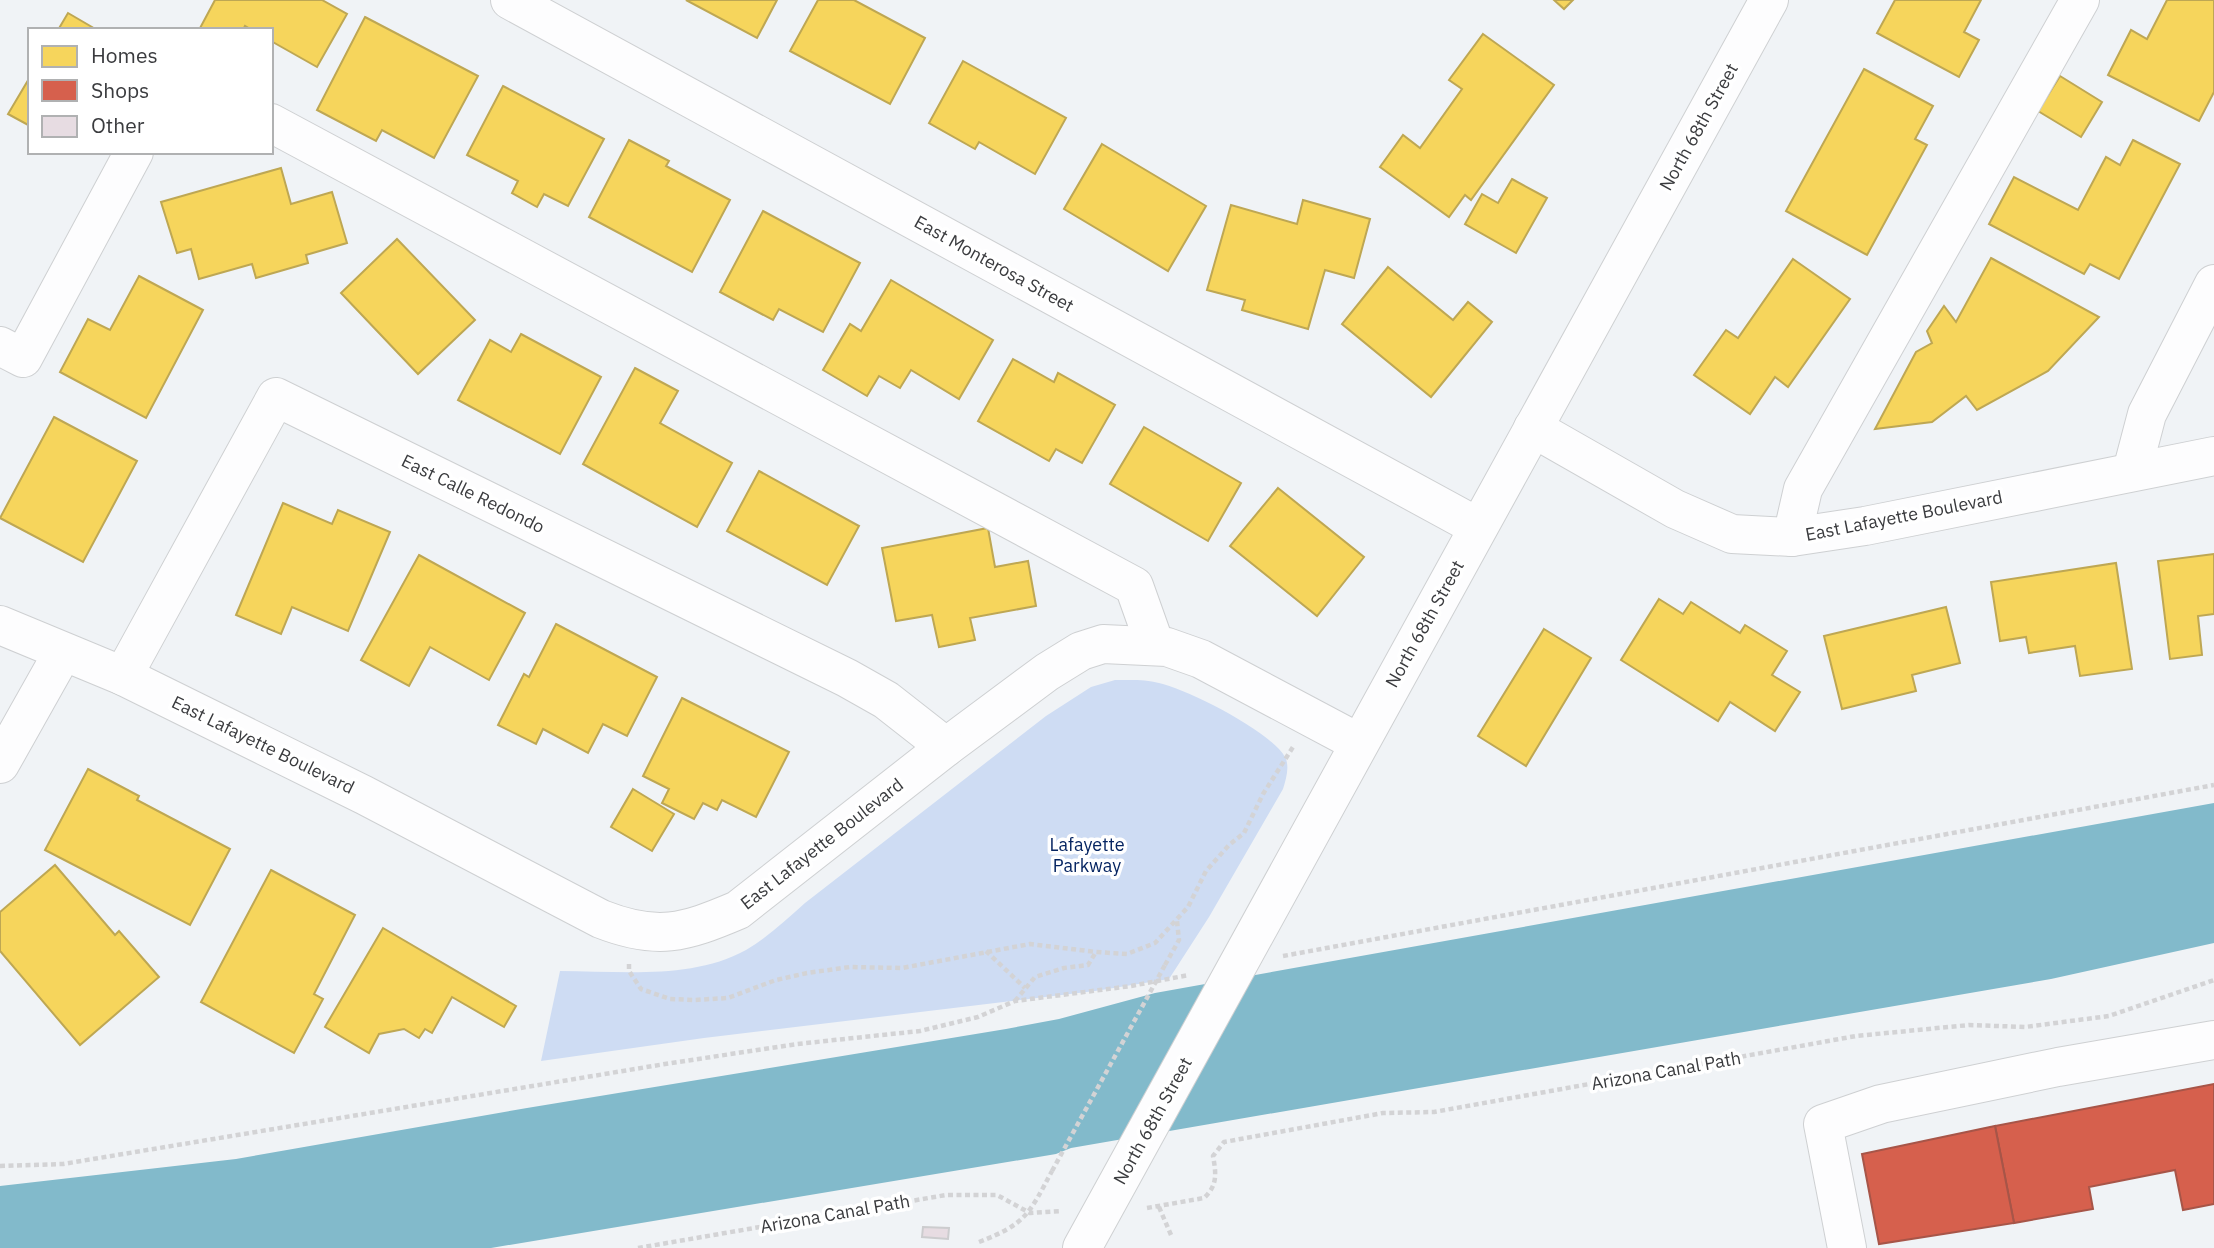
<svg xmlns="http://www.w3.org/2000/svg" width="2214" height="1248" font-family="'IBM Plex Sans',sans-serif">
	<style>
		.green { fill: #cedcf3 }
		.water { fill: #82bacb }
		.homes { fill: #f6d55c; stroke: #bea753; stroke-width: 2 }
		.shops { fill: #d6604d; stroke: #a75548; stroke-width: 2 }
		.building { fill: #e7dce2; stroke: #ccccce; stroke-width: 2 }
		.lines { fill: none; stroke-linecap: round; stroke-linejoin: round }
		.minor-casing { stroke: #ced0d2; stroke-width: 40 }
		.path { stroke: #d3d3d5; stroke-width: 4.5; stroke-dasharray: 5 3.5; stroke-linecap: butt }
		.minor { stroke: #fdfdfe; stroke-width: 38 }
		.path-bridge { stroke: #d3d3d5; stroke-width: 4.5; stroke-dasharray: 5 3.5; stroke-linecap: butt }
		.labels { text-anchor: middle; stroke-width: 7; stroke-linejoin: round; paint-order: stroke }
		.street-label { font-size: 18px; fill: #3a3b3e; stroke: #fff }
		.park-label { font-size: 18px; fill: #052461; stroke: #fff }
	</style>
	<rect width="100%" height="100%" fill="#f0f3f6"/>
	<path class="green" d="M1115 680C1130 680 1145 679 1159 683 1187 689 1270 731 1285 757 1290 766 1286 779 1283 789L1209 917 1169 979 1095 991 704 1038 541 1061 560 971C620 971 692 980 746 950 768 937 786 920 805 903L1046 716 1091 687Z"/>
	<path class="water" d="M2214 803V943L2051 979 1071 1148 1056 1154 491 1248H0V1186L236 1159 527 1108 1006 1029 1059 1019 1155 993Z"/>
	<g class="homes">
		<path d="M215 0H322L347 14 317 67 271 41V30H252L245 26 243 30H199Z"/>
		<path d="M686 0H777L757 38Z"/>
		<path d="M818 0H854L925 38 890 104 790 51Z"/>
		<path d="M1554 0H1573L1564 9Z"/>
		<path d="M1895 0H1981L1964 32 1979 40 1959 77 1877 33Z"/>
		<path d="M2167 0H2214V92L2199 121 2108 75 2131 30 2147 39Z"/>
		<path d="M68 13 97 30H58Z"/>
		<path d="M365 17 478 76 434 158 382 130 376 141 317 110Z"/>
		<path d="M1483 34 1554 85 1471 200 1465 195 1449 217 1380 167 1403 135 1420 148 1462 89 1449 80Z"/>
		<path d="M963 61 1066 118 1035 174 979 142 975 149 929 123Z"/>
		<path d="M1864 69 1933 106 1915 139 1927 145 1867 255 1786 211Z"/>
		<path d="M2060 76 2102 102 2081 137 2038 111Z"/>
		<path d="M30 77V126L8 114Z"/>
		<path d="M503 86 604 139 568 206 544 194 537 207 512 193 518 181 467 155Z"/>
		<path d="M629 140 669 161 666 166 730 200 692 272 589 217Z"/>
		<path d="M2133 140 2180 164 2119 279 2090 264 2084 274 1989 224 2014 177 2078 210 2106 157 2120 165Z"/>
		<path d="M1102 144 1206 206 1168 271 1064 209Z"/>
		<path d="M281 168 291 204 332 192 347 243 306 255 308 263 256 278 252 264 199 279 191 249 177 253 161 202Z"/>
		<path d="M1512 179 1547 198 1516 253 1465 224 1482 194 1498 203Z"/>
		<path d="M1303 200 1370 219 1354 278 1325 270 1308 329 1242 310 1245 300 1207 290 1231 205 1297 224Z"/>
		<path d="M763 211 860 263 823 332 779 309 773 320 720 292Z"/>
		<path d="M397 239 475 320 418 374 341 293Z"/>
		<path d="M1991 258 2099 317 2048 371 1977 410 1966 396 1932 422 1875 429 1916 352 1932 343 1927 331 1944 306 1956 322Z"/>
		<path d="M1793 259 1850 299 1788 387 1775 377 1750 414 1694 375 1726 330 1738 338Z"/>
		<path d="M1388 267 1453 320 1468 302 1492 322 1431 397 1342 324Z"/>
		<path d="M139 276 203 310 146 418 60 372 88 319 110 330Z"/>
		<path d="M891 280 993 340 959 399 911 370 900 388 879 376 867 396 823 370 850 324 861 331Z"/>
		<path d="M521 334 601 377 560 454 458 400 490 340 511 352Z"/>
		<path d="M1013 359 1054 382 1058 373 1115 405 1082 463 1056 449 1049 461 978 421Z"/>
		<path d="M635 368 678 391 660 423 732 463 697 527 583 464Z"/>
		<path d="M54 417 137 461 83 562 0 518Z"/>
		<path d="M1144 427 1241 483 1208 541 1110 484Z"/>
		<path d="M759 471 859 526 827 585 727 531Z"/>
		<path d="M1278 488 1364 557 1317 616 1230 546Z"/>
		<path d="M283 503 332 524 338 510 390 532 348 631 292 607 281 634 236 615Z"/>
		<path d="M988 528 995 567 1028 561 1036 606 970 618 975 640 939 647 932 615 896 621 882 548Z"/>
		<path d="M2214 554V614L2198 616 2202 655 2170 659 2158 561Z"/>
		<path d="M419 555 525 613 489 680 430 647 409 686 361 660Z"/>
		<path d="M2116 563 2132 669 2080 676 2075 646 2029 653 2026 637 2000 641 1991 582Z"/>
		<path d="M1659 599 1683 614 1691 602 1740 633 1745 625 1787 651 1772 675 1800 692 1775 731 1730 702 1718 721 1621 660Z"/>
		<path d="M1946 607 1960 663 1912 675 1916 691 1842 709 1824 636Z"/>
		<path d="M556 624 657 677 627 736 603 724 588 753 543 729 536 744 498 725 524 674 529 677Z"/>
		<path d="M1544 629 1591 658 1526 766 1478 736Z"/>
		<path d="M682 698 789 752 756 817 722 800 717 810 703 803 694 819 662 803 669 789 643 776Z"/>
		<path d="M88 769 139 796 137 800 230 849 190 925 45 850Z"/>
		<path d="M633 789 674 814 652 851 611 827Z"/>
		<path d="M55 865 115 935 119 931 159 977 80 1045 0 951V912Z"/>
		<path d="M271 870 355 915 314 994 323 999 294 1053 201 1002Z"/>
		<path d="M383 928 516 1006 504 1027 452 997 432 1033 425 1029 419 1038 404 1029 379 1034 369 1053 325 1027Z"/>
	</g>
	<g class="shops">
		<path d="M2214 1084V1204L2183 1210 2175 1170 2089 1187 2093 1209 2014 1223 1995 1126Z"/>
		<path d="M1995 1126 2014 1223 1879 1244 1862 1154Z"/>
	</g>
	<path class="building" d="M923 1227 949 1228 948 1239 922 1237Z"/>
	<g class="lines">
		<g class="minor-casing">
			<g id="minor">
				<path d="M510 0 1478 527"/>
				<path d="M271 123 1134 586 1155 645"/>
				<path d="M0 346 23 358 134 152"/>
				<path d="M1533 428 1675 509 1732 534 1792 537 1865 526 2214 456"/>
				<path d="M2132 471 2147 414 2214 284"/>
				<path d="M1792 537 1803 489 2080 0"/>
				<path d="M0 625 123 676 364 795 601 919C657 941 684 933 738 910L946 747 1047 672 1081 651 1103 644 1167 647 1201 659 1359 743"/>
				<path d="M123 676 276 397 847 678 886 700 946 747"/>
				<path d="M0 764 63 652"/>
				<path d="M1082 1248 1769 0"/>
				<path d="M1847 1248 1823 1124 1881 1104 2058 1067 2214 1040"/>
			</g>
		</g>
		<g class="path">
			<path d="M986 951 1025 988"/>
			<path d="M1283 956 2214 785"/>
			<path d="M629 964V971L641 989 670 999 694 1000 728 998 776 980 807 973 850 967 902 968 1030 944 1096 952 1127 954 1155 943 1188 907 1206 871 1229 845 1244 833 1263 794 1293 747"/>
			<path d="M1165 965 1179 940 1177 921"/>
			<path d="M1015 1001 1035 977 1064 968 1088 965 1096 952"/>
			<path d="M0 1166 63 1164 665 1064 797 1044 920 1031 978 1017 1015 1001 1131 986 1189 975"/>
			<path d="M1159 1207 1171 1235"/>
			<path d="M1147 1208 1204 1198C1218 1185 1216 1173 1213 1156L1224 1142 1383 1113 1434 1112 1856 1036 1969 1025 2025 1027 2109 1016 2214 980"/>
			<path d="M979 1242C1026 1224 1029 1214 1052 1171"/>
			<path d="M638 1248 946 1195H997L1030 1213 1061 1211"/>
		</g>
		<use href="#minor" class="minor"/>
		<path class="path-bridge" d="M1052 1171 1165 965"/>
	</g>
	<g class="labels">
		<g class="street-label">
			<text transform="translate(1699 127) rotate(-61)" y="6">North 68th Street</text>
			<text transform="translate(994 264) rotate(29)" y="6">East Monterosa Street</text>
			<text transform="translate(473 494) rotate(26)" y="6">East Calle Redondo</text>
			<text transform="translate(1904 516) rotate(-11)" y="6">East Lafayette Boulevard</text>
			<text transform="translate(1425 624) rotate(-61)" y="6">North 68th Street</text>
			<text transform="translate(263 745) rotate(26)" y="6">East Lafayette Boulevard</text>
			<text transform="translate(822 844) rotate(-38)" y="6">East Lafayette Boulevard</text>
			<text transform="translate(1666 1071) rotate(-10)" y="6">Arizona Canal Path</text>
			<text transform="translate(1153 1121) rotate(-61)" y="6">North 68th Street</text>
			<text transform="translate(835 1214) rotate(-10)" y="6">Arizona Canal Path</text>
		</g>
		<g class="park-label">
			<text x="1087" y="851">Lafayette<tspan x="1087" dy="21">Parkway</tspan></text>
		</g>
	</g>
	<rect x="28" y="28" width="245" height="126" fill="#ffffff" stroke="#b0b1b2" stroke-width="2"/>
	<rect x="42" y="46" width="35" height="21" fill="#f6d55c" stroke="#b0b1b2" stroke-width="2"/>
	<text x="91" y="63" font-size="21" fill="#3a3b3e">Homes</text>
	<rect x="42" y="80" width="35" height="21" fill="#d6604d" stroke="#b0b1b2" stroke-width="2"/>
	<text x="91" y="98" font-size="21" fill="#3a3b3e">Shops</text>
	<rect x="42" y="116" width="35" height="21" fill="#e7dce2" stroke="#b0b1b2" stroke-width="2"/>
	<text x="91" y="133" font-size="21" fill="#3a3b3e">Other</text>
</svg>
